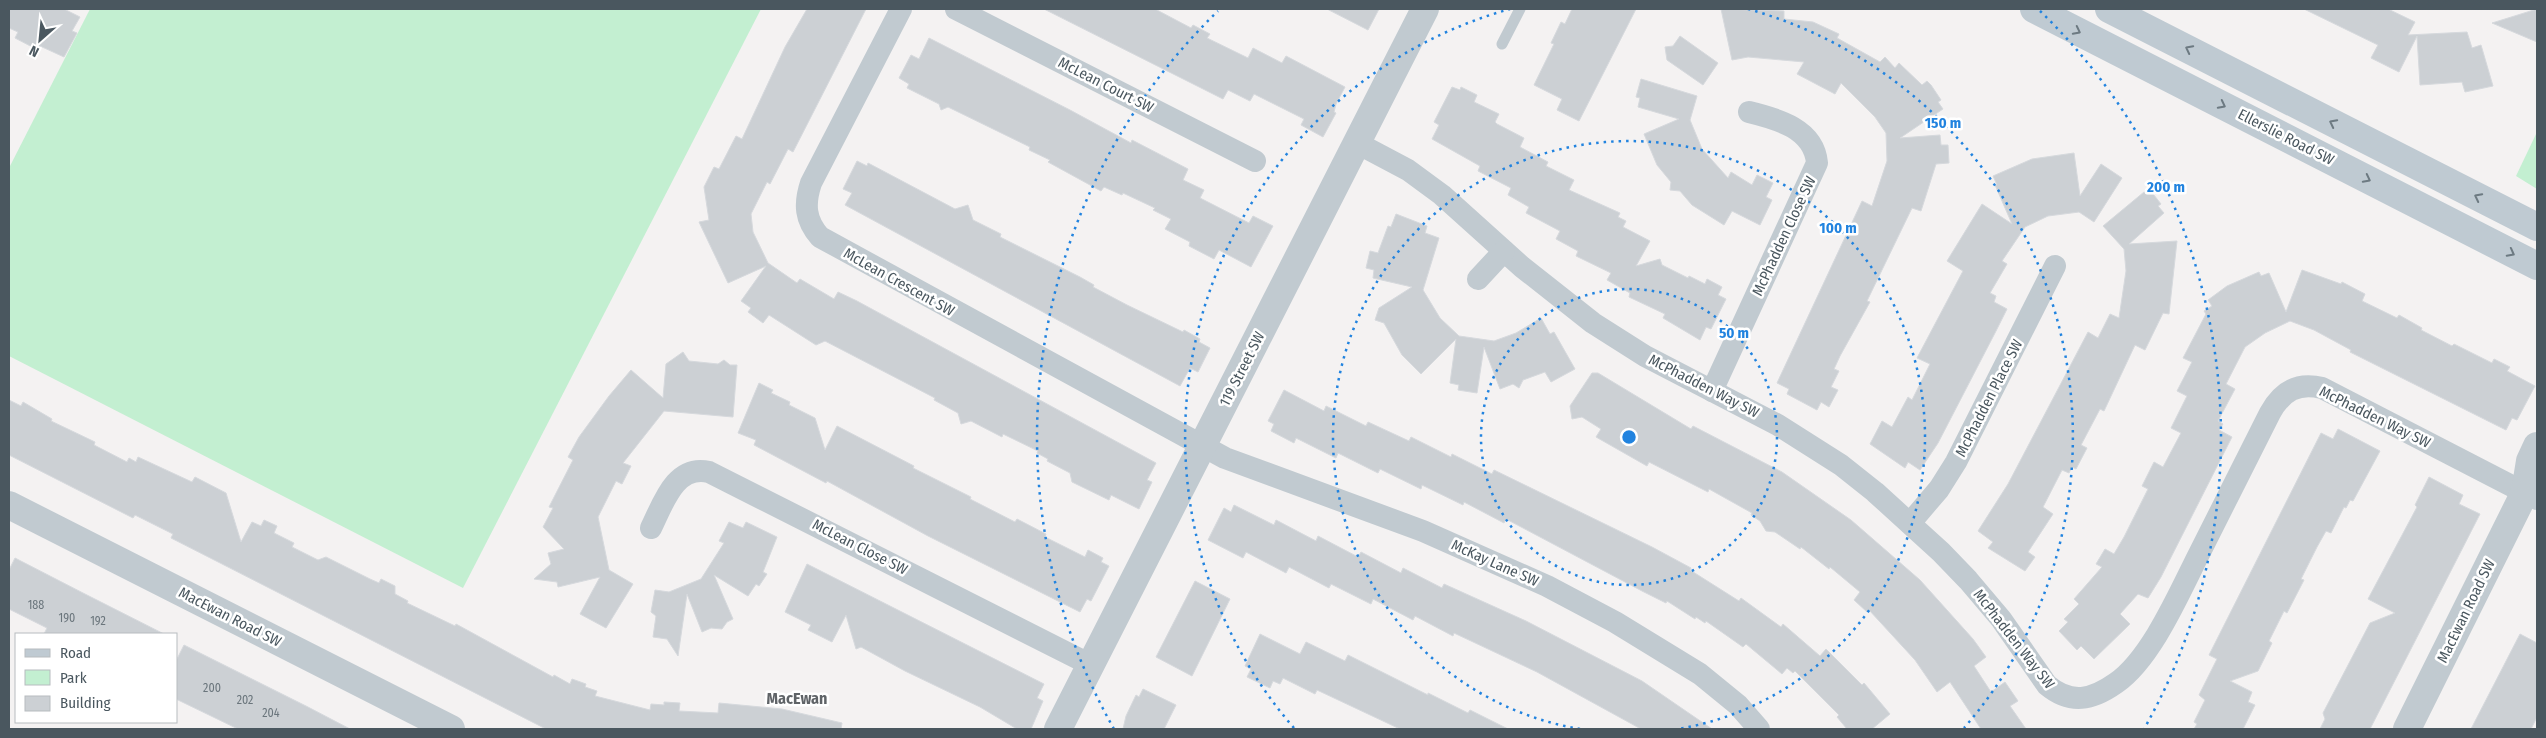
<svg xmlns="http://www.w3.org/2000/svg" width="2546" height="738" font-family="'Fira Sans Condensed',sans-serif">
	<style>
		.green { fill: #c3efd1 }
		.building { fill: #ccd0d4; stroke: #d6d9dd }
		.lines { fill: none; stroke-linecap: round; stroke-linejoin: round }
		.service { stroke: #c1cad0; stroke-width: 11 }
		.minor { stroke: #c1cad0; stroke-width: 22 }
		.tertiary { stroke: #c1cad0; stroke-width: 28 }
		.secondary { stroke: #bfcad2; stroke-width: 28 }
		.oneway { stroke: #6d7a82 }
		.ring { fill: none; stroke: #2183df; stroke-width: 2.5; stroke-dasharray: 2.5 5 }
		.labels { text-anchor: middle; stroke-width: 5; stroke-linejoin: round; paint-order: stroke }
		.number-label { font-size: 12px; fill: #6a757c }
		.street-label { font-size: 15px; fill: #4a575f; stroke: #fff }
		.neighbourhood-label { font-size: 16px; font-weight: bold; fill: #5f6367; stroke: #fff }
		.centre { fill: #2183df; stroke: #fff; stroke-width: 2.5 }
		.ring-label { font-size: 15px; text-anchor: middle; font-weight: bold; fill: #2183df; stroke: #fff; stroke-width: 5; stroke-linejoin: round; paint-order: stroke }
	</style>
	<rect width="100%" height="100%" fill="#f4f2f2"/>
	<g class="green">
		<path d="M90 9H761L463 588 9 356V168Z"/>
		<path d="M2537 132V189L2516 176Z"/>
	</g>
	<g class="building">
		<path d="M9 9H64L80 17 72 31 77 33 64 57 40 46 38 50 15 38 18 32 9 28Z"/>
		<path d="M807 9H866L793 152 788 149 770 184 767 182 751 214 753 232 768 263 797 283 800 279 834 299 838 292 857 301 1156 463 1147 480 1152 482 1139 509 1111 495 1109 500 1072 482 1070 473 1047 461 1048 459 1037 453 1038 451 1003 434 1002 437 971 421 961 424 958 413 934 400 935 398 825 341 816 345 769 315 763 323 748 312 751 308 741 301 766 266 728 283 699 222 709 220 704 187 714 167 719 169 736 136 742 139 785 47Z"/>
		<path d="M1044 9H1155L1191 28 1193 25 1210 34 1207 38 1248 58 1253 48 1282 63 1286 56 1345 87 1336 104 1334 112 1336 113 1323 137 1301 125 1304 119 1254 94 1250 101 1228 90 1223 99Z"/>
		<path d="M1327 9H1379L1368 30Z"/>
		<path d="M1572 9H1636L1579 121 1557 110 1562 99 1534 85 1554 44 1551 43 1561 22 1565 24Z"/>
		<path d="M1721 9 1784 11V19L1813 22 1839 34 1837 38 1880 62 1885 57 1895 68 1899 63 1922 85 1927 81 1931 85 1941 100 1938 102 1943 109 1900 138 1940 135 1941 145H1948L1949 163 1936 164 1921 211 1912 208 1867 301 1870 302 1840 356 1834 369 1839 371 1831 387 1838 390 1829 407 1821 402 1817 410 1787 394 1789 389 1777 383 1862 201 1872 206 1887 161 1886 133 1875 117 1841 83 1835 94 1797 74 1804 62 1748 57 1732 60Z"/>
		<path d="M2304 9H2388L2415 22 2408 35 2467 32 2472 48 2481 45 2493 86 2465 92 2462 82 2420 85 2417 36 2399 72 2371 58 2378 45Z"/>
		<path d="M2537 9V42L2492 23Z"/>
		<path d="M1680 36 1718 63 1703 85 1667 60 1665 47 1673 46Z"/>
		<path d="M929 38 1070 110 1131 143 1132 140 1188 169 1183 180 1204 190 1200 198 1249 223 1253 216 1273 226 1251 267 1219 250 1214 259 1189 246 1190 242 1165 229 1171 219 1153 210 1155 208 1123 193 1122 195 1104 187 1101 191 1048 162 1050 160 1029 150 1030 147 948 107 941 110 939 104 907 88 909 84 899 78 911 55 919 59Z"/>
		<path d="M1641 79 1697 96 1690 120 1702 149 1728 178 1731 172 1752 185 1757 175 1773 183 1766 197 1772 200 1760 225 1732 211 1724 225 1692 205 1680 191 1670 190 1671 182 1657 165 1644 134 1679 119 1638 107 1640 98 1636 97Z"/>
		<path d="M1452 87 1460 90 1461 87 1477 95 1474 102 1499 114 1495 122 1497 124 1524 138 1520 147 1548 162 1546 166 1574 180 1569 190 1620 213 1618 217 1626 221 1623 227 1650 241 1636 266 1660 259 1662 265 1688 278 1689 276 1705 284 1707 279 1722 287 1718 295 1726 299 1711 329 1706 327 1700 340 1663 318 1665 314 1629 297 1630 293 1607 280 1611 273 1576 256 1578 251 1556 239 1560 231 1526 213 1529 207 1508 195 1511 188 1478 171 1480 166 1432 139 1439 125 1434 122Z"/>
		<path d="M2074 153 2080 196 2101 164 2122 178 2094 222 2079 212 2048 216 2025 227 2002 261 2007 264 1990 293 1996 296 1994 302 2007 309 1996 331 1938 443 1920 470 1908 462 1905 468 1870 444 1882 421 1892 427 1908 397 1912 400 1930 364 1917 358 1963 271 1947 261 1982 204 2012 224 1995 185H1997L1993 176 2032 159Z"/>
		<path d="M857 161 867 166 868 163 955 209 968 205 973 220 1001 234 1000 237 1080 277 1094 285 1093 287 1127 305 1183 332 1184 330 1200 339 1199 342 1210 348 1198 372 1190 368 1180 386 845 205 852 193 843 189Z"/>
		<path d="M2150 190 2161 204 2158 206 2164 213 2129 244 2177 241 2169 314 2163 313 2145 350 2135 345 2104 411 2100 409 2081 445 2087 448 2076 469 2072 467 2069 473 2062 470 2043 507 2053 514 2028 552 2035 557 2025 571 1988 548 1993 542 1978 531 2008 484 2088 332 2098 338 2110 314 2119 318 2126 271 2124 249 2103 226 2144 192 2146 193Z"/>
		<path d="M1396 214 1427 226 1425 233 1439 238 1423 290 1440 318 1459 336 1494 341 1516 333 1541 318 1550 334 1554 332 1575 369 1551 382 1545 372 1523 380 1519 388 1513 384 1500 389 1484 347 1477 393 1458 390 1459 385 1450 383 1456 339 1421 374 1402 355 1384 323 1375 320 1379 308 1412 287 1373 278 1374 270 1366 268 1370 251 1378 253 1388 226 1391 227Z"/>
		<path d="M2302 270 2341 284 2342 282 2365 294 2362 301 2397 318 2399 315 2422 328 2421 330 2452 346 2454 344 2492 363 2494 359 2510 367 2507 371 2535 386 2517 420 2512 418 2506 430 2350 352 2351 350 2314 330 2290 321 2265 333 2245 347 2226 384 2235 389 2218 421 2223 424 2219 430 2232 437 2161 577 2148 598 2138 594 2120 614 2130 624 2094 659 2081 646 2077 650 2059 631 2068 622 2064 619 2079 604 2074 599 2102 567 2096 564 2105 549 2114 554 2124 537 2148 489 2142 486 2154 462 2163 467 2181 433 2171 428 2187 396 2177 391 2192 362 2183 358 2206 314 2204 311 2212 306 2208 300 2227 286 2259 272 2261 276 2269 273 2286 312Z"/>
		<path d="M683 352 689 361 718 364 724 360 730 365H737L733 417 664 411 623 463 631 466 622 484 616 481 598 517 609 570 633 584 606 628 580 614 600 577 558 587 557 582 534 579 551 564 548 553 564 549 543 527 553 508 549 507 573 460 568 457 579 437 609 396 631 370 663 398 666 364Z"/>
		<path d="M1592 373H1598L1691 429 1693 426 1782 472 1851 520 1920 580 1973 639 1986 657 1974 666 1991 692 2005 682 2018 701 2010 706 2026 729H1981L1950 682 1937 692 1915 660 1869 610 1867 612 1854 600 1860 592 1830 567 1829 569 1801 547 1800 549 1775 532 1766 531 1760 521 1751 515 1752 513 1709 489 1708 492 1649 462 1647 466 1596 437 1601 429 1582 417 1572 419 1570 406Z"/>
		<path d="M759 383 773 390 771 393 790 402 789 405 815 418 825 450 837 426 914 466 913 468 971 497 970 499 1015 522 1017 519 1046 534 1045 537 1085 557 1088 550 1103 558 1101 562 1109 566 1091 601 1087 599 1080 612 928 536 827 481 826 483 754 445 756 440 738 433Z"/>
		<path d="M1284 390 1324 411 1326 406 1366 426 1368 422 1409 441 1411 437 1451 457 1452 454 1492 474 1494 470 1652 547 1691 568 1690 570 1739 601 1741 598 1781 627 1783 624 1820 656 1826 649 1862 685 1864 683 1890 714 1872 729H1847L1837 717 1839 715 1795 671 1793 673 1787 668 1782 674 1746 644 1743 647 1706 621 1705 623 1696 617 1695 619 1667 601 1666 603 1642 591 1506 519 1504 523 1464 502 1463 505 1422 485 1421 489 1380 469 1378 473 1338 453 1336 458 1296 438 1294 443 1271 431 1274 424 1268 421Z"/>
		<path d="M9 400 21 406 23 402 52 419 51 421 95 442 94 445 127 462 129 458 136 462 138 457 192 482 195 477 226 493 241 542 252 522 261 526 264 520 277 526 274 533 294 543 292 547 318 560 326 557 370 579 379 583 381 579 395 586V594L408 601 407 603 455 626 456 624 553 677 554 675 570 684 572 679 586 684 585 687 597 691 595 696 650 710 651 704 664 705V702L680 703 679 711 718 713 719 703 782 709 842 723 841 729H546L171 538 173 534 135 515 133 518 9 455Z"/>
		<path d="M2338 429 2380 451 2353 501 2350 500 2346 508 2344 507 2331 533 2326 531 2317 547 2301 579 2304 580 2287 613 2284 611 2269 641 2272 643 2258 671 2230 681 2252 692 2248 702 2255 705 2243 729H2194L2197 724 2194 722 2205 700 2199 695 2217 659 2209 655 2321 433 2333 439Z"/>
		<path d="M2429 477 2463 495 2459 504 2480 514 2370 729H2320L2325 719 2323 713 2370 623 2395 613 2368 599 2417 507 2415 505Z"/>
		<path d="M1234 505 1274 525 1276 520 1316 541 1318 536 1358 557 1361 552 1401 573 1403 568 1442 588 1444 584 1526 621 1642 681 1712 729H1641L1537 672 1454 633 1453 636 1415 616 1413 620 1373 599 1371 604 1331 584 1329 588 1289 567 1286 573 1246 552 1243 558 1208 540 1224 508 1231 512Z"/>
		<path d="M729 522 743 528 746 522 777 537 763 572 767 574 759 586 756 584 748 596 714 575 733 619 727 622 722 629 711 628 702 632 687 594 678 656 667 639 653 637 656 616 651 612 655 590 669 592 701 579 724 543 719 541Z"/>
		<path d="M15 558 83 593 164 634H44L47 628 9 609V570Z"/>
		<path d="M807 564 1044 684 1037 698 1043 701 1031 729H1017L980 707 905 671 861 647 856 649 846 615 832 642 808 630 811 625 785 612Z"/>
		<path d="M1195 581 1230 599 1192 676 1156 657Z"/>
		<path d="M1260 634 1300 654 1306 642 1345 661 1348 655 1428 695V693L1468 713 1470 710 1508 729H1400L1317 690 1315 694 1283 678 1280 684 1273 681 1270 688 1247 677 1251 669 1245 666Z"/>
		<path d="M2520 634 2537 643V717L2531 729H2471Z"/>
		<path d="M184 645 306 706 350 729H238L176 699V661Z"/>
		<path d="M1143 689 1176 705 1164 729H1123L1126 716 1136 695 1139 697Z"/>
	</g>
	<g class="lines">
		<path class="service" d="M1502 44 1520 9"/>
		<g class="minor">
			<path d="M901 9 811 183C804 204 805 220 820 237L1225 458 1423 531 1547 586 1615 622 1700 674 1738 705 1759 729"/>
			<path d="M956 9 1255 161"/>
			<path d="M1357 143 1408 170 1442 195 1522 267 1593 323 1645 356 1778 425 1841 465 1875 492 1941 552 1968 580 2001 619 2047 685C2071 705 2092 700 2116 683 2152 658 2180 591 2200 552 2223 506 2247 459 2270 413 2282 391 2298 382 2322 388L2537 499"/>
			<path d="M1478 279 1504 251"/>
			<path d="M1712 391 1817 163C1814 129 1778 119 1749 112"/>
			<path d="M1910 523 1939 489 1956 462 2055 266"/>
			<path d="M651 528C663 504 675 464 709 472L1091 665"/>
		</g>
		<g class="tertiary">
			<path d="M9 505 451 729"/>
			<path d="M1058 729 1425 9"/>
			<path d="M2407 729 2525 492 2530 461 2537 446"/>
		</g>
		<g class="secondary">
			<path d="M2034 9 2537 266"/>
			<path d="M2109 9 2537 227"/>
		</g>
	</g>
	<defs><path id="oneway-chevron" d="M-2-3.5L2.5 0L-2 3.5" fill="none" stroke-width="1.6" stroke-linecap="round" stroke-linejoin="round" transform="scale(1.25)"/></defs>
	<g class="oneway">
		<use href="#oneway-chevron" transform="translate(2077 31) rotate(27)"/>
		<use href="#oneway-chevron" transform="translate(2189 49) rotate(-153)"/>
		<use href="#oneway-chevron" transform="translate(2222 105) rotate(27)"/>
		<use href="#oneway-chevron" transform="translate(2333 123) rotate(-153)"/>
		<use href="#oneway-chevron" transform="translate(2367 179) rotate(27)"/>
		<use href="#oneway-chevron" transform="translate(2478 197) rotate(-153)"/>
		<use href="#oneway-chevron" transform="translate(2511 253) rotate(28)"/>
	</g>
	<g class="ring">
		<circle cx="1629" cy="437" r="148"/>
		<path d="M1580 729A296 296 0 1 1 1678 729"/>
		<path d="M1294 728A444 444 0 0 1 1510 9M1748 9A444 444 0 0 1 1964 728"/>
		<path d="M1114 729A592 592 0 0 1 1218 11M2040 11A592 592 0 0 1 2144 729"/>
	</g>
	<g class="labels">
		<g class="number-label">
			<text x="36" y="609">188</text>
			<text x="67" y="622">190</text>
			<text x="98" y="625">192</text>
			<text x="212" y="692">200</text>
			<text x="245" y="704">202</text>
			<text x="271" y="717">204</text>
		</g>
		<g class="street-label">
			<text transform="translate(1106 85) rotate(27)" y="5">McLean Court SW</text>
			<text transform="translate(2286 137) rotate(27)" y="5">Ellerslie Road SW</text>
			<text transform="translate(1784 236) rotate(-65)" y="5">McPhadden Close SW</text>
			<text transform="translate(899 282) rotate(29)" y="5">McLean Crescent SW</text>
			<text transform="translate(1242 369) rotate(-63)" y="5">119 Street SW</text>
			<text transform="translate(1704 386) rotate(27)" y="5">McPhadden Way SW</text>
			<text transform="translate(1989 398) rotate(-63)" y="5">McPhadden Place SW</text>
			<text transform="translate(2375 417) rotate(26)" y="5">McPhadden Way SW</text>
			<text transform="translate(860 547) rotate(27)" y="5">McLean Close SW</text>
			<text transform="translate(1495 563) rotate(24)" y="5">McKay Lane SW</text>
			<text transform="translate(2466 611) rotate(-64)" y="5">MacEwan Road SW</text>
			<text transform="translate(230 617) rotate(27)" y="5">MacEwan Road SW</text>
			<text transform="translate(2014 639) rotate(52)" y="5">McPhadden Way SW</text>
		</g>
		<g class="neighbourhood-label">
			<text x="797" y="704">MacEwan</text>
		</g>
	</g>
	<circle cx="1629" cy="437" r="8" class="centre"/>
	<g class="ring-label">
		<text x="1943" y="128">150 m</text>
		<text x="2166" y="192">200 m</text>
		<text x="1838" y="233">100 m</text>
		<text x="1734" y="338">50 m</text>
	</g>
	<rect width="2546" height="738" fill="none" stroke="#4a575f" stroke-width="20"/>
	<rect x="15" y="633" width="162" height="90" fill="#ffffff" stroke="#b7bcbf"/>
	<rect x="25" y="649" width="25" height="8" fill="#bfcad2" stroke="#b7bcbf"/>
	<text x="60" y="658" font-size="15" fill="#4a575f">Road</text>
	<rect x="25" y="670" width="25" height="15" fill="#c3efd1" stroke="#b7bcbf"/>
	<text x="60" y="683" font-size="15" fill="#4a575f">Park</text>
	<rect x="25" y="696" width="25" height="15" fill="#ccd0d4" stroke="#b7bcbf"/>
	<text x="60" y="708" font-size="15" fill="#4a575f">Building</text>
	<g transform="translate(40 40) rotate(207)" stroke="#ffffff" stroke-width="4" paint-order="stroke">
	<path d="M0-4L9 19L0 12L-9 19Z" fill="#4a575f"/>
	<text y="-8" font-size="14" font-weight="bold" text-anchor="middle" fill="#4a575f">N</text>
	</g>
</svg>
